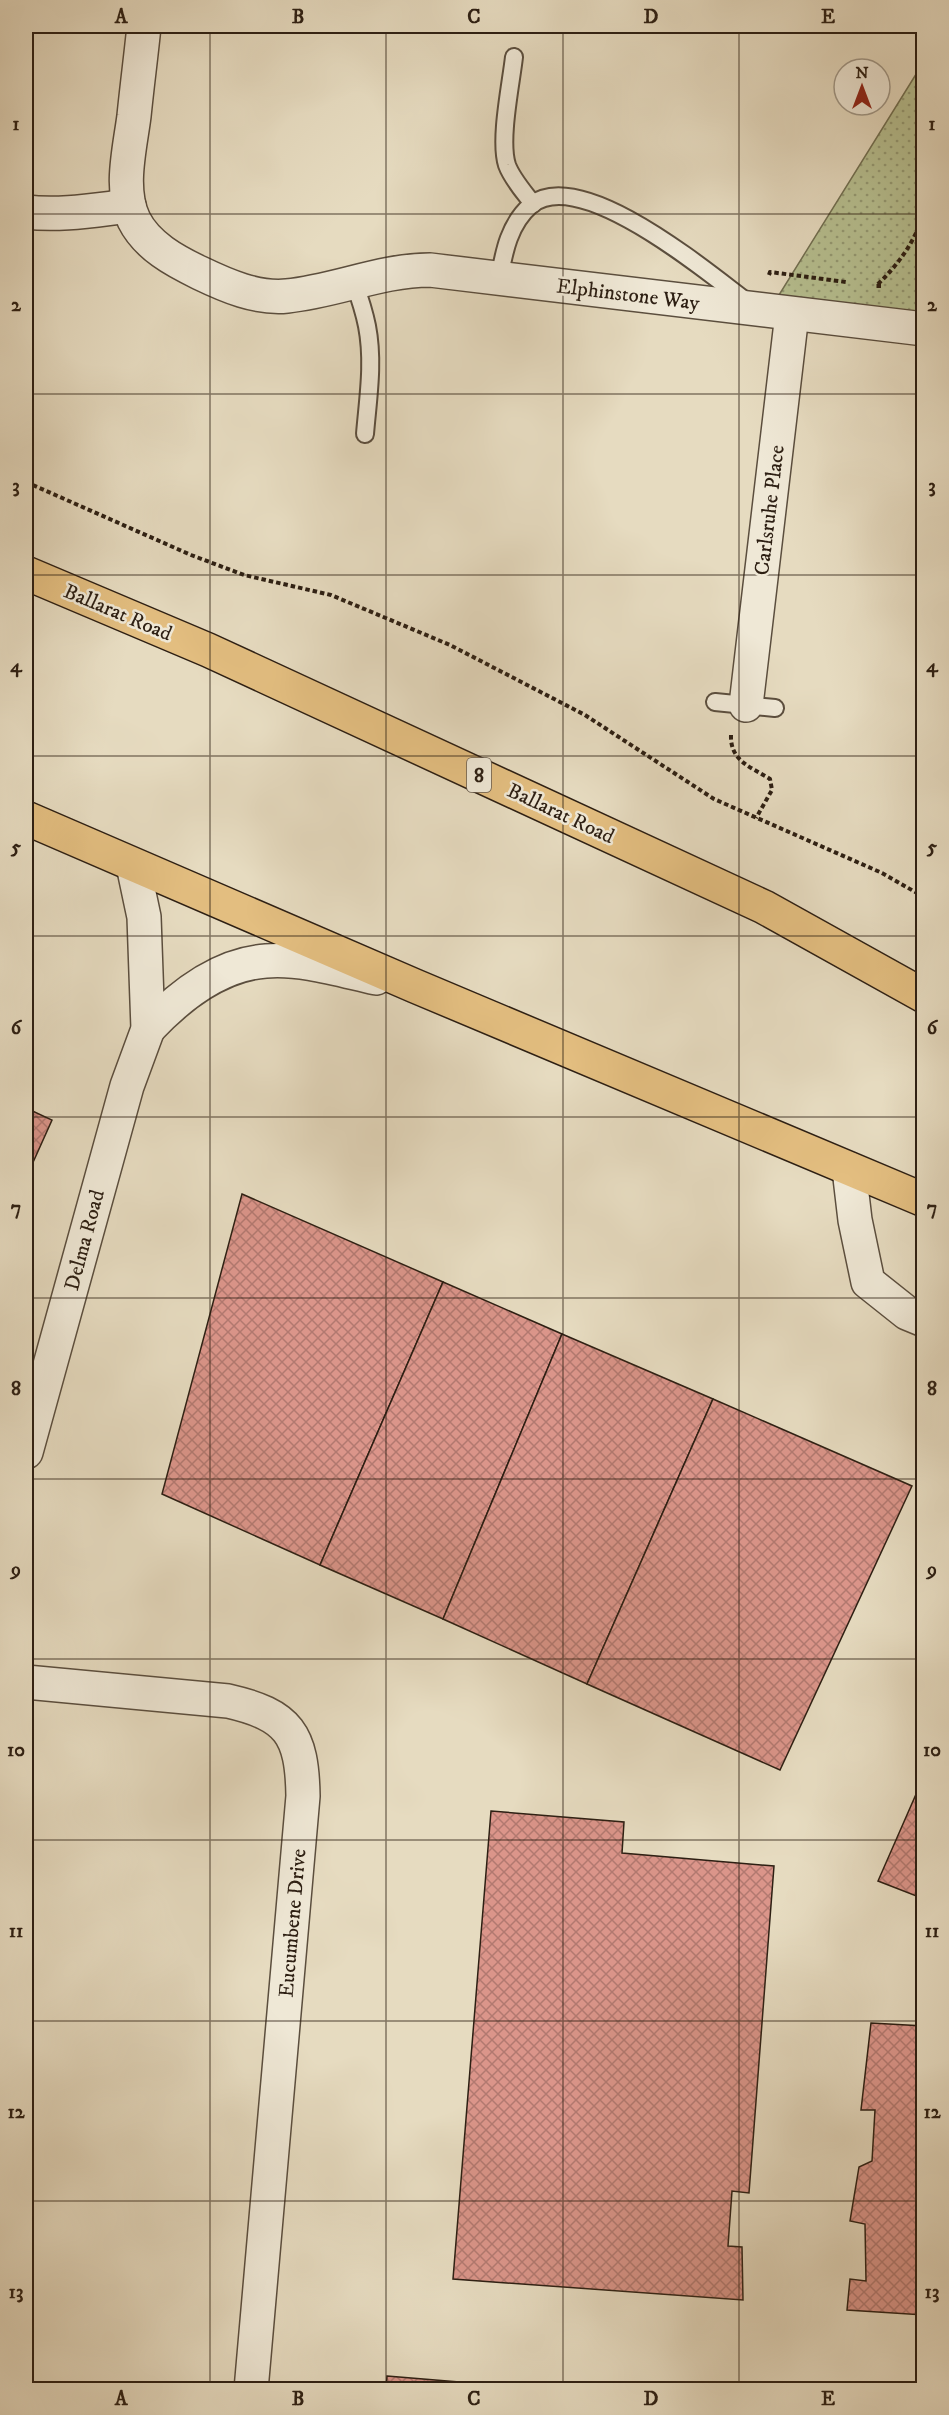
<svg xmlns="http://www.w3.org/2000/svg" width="949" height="2415" font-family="'IM FELL DW Pica',serif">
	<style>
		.park { fill: url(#park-dots); stroke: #727052; stroke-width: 1.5 }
		.building { fill: url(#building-cross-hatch); stroke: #2d1f13; stroke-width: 1.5 }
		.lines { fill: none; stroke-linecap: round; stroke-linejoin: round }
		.service-casing { stroke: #5b4e3e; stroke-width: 20 }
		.minor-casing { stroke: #5b4e3e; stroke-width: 36 }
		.trunk-casing { stroke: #2d1f13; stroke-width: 36 }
		.path { stroke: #2d1f13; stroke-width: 4; stroke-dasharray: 4.5 3; stroke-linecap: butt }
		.service { stroke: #efe8d6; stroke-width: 16 }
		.minor { stroke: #efe8d6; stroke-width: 33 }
		.trunk { stroke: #e3be80; stroke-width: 33 }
		.grid { fill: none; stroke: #2d1f13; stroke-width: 1.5; stroke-opacity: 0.55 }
		.labels { text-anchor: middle; stroke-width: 5; stroke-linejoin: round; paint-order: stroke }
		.shield { fill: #efe8d6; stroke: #675b4e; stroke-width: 1.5 }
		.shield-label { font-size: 20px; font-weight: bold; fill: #2d1f13 }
		.street-label { font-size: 21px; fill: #2d1f13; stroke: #efe8d6 }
		.neatline { fill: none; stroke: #2d1f13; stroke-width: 2 }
		.grid-label { font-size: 20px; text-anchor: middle; font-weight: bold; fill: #2d1f13 }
	</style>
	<defs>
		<pattern id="park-dots" width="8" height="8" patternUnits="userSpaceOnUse" patternTransform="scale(1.5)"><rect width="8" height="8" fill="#b7c091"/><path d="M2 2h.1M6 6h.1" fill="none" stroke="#959b75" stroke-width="1.8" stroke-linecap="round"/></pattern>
		<pattern id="building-cross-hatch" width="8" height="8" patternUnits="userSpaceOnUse" patternTransform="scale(1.5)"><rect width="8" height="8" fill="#db958a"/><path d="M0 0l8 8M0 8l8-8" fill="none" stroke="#b27970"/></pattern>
	</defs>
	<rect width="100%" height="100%" fill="#e6dbc0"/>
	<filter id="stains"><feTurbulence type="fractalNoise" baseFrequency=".00333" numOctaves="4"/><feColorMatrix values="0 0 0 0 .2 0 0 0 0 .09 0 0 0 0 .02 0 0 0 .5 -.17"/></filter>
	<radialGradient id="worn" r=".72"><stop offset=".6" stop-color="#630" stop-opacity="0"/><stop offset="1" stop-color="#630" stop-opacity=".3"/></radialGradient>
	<path class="park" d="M923 63V314L779 295Z"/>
	<g class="building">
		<path d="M26 1108 52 1120 26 1178Z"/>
		<path d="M242 1194 443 1282 320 1565 162 1494Z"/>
		<path d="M443 1282 562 1334 443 1619 320 1565Z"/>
		<path d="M562 1334 713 1399 587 1684 443 1619Z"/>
		<path d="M713 1399 912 1486 780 1770 587 1684Z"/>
		<path d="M924 1776V1899L878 1881Z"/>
		<path d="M491 1811 624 1822 622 1853 774 1866 749 2193 732 2191 728 2246 742 2247 743 2300 453 2279Z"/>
		<path d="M871 2023 924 2026V2315L847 2310 850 2279 866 2281 865 2224 850 2221 859 2167 872 2161 875 2110H861Z"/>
		<path d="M387 2376 471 2383V2390H386Z"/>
		<path d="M471 2383 546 2390H471Z"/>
	</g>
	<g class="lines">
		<g class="service-casing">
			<g id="service">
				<path d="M514 57C511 84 499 140 507 165 512 179 524 192 533 204"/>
				<path d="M499 279C504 252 509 224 531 205 580 165 707 272 746 301"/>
				<path d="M354 282C359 296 364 311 367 326 374 362 368 398 365 434"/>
				<path d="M715 702 775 708"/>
			</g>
		</g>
		<g class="minor-casing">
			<g id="minor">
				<path d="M144 26C141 56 137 86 134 116 130 148 119 189 134 220 147 246 175 261 200 273 227 286 257 299 287 296 336 291 381 270 430 270L924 329"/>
				<path d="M26 212C61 216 94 210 129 206"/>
				<path d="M746 705 792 314"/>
				<path d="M148 1029C178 997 220 964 266 961 302 958 340 970 376 978"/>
				<path d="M849 1169 855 1220 868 1282 907 1313 924 1320"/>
				<path d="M26 1452 127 1086 148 1029 144 917 133 865"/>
				<path d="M26 1682 228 1701C289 1715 302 1734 303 1796L251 2390"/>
			</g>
		</g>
		<g class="trunk-casing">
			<g id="trunk">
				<path d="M26 573 208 650 764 907 924 996"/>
				<path d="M26 818 415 986 924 1200"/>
			</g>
		</g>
		<g class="path">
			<path d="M769 275 770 272 846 282"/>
			<path d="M881 286H876C899 264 914 243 924 213"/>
			<path d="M26 482 191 555 244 575 331 595 450 645 585 715 714 799 882 873 924 897"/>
			<path d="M731 735C730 761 751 767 770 779L772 790 756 818"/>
		</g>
		<use href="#service" class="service"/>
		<use href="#minor" class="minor"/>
		<use href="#trunk" class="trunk"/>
	</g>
	<path class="grid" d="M210 26V2390M386 26V2390M563 26V2390M739 26V2390M26 214H924M26 394H924M26 575H924M26 756H924M26 936H924M26 1117H924M26 1298H924M26 1479H924M26 1659H924M26 1840H924M26 2021H924M26 2201H924"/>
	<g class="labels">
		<rect class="shield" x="467" y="758" width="24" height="34" rx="4.5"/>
		<g class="shield-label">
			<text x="479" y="782">8</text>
		</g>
		<g class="street-label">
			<text transform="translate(628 294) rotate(7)" y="7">Elphinstone Way</text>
			<text transform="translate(769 510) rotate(-83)" y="7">Carlsruhe Place</text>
			<text transform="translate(118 612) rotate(23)" y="7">Ballarat Road</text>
			<text transform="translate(561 813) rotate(25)" y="7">Ballarat Road</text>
			<text transform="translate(84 1240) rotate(-75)" y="7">Delma Road</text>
			<text transform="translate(292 1923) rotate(-85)" y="7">Eucumbene Drive</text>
		</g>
	</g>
	<rect width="949" height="2415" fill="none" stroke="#e6dbc0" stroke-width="66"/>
	<g transform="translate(862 87)"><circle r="28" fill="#efe8d6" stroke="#a19888" stroke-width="1.5"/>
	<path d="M0-4.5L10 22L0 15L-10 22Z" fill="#8f2418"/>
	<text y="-9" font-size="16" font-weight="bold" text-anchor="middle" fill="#2d1f13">N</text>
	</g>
	<rect x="33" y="33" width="883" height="2349" class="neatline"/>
	<g class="grid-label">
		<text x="121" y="23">A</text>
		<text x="298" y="23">B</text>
		<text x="474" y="23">C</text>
		<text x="651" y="23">D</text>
		<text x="828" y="23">E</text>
		<text x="16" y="130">1</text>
		<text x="932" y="130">1</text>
		<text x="16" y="311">2</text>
		<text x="932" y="311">2</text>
		<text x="16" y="492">3</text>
		<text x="932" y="492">3</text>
		<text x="16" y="672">4</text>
		<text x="932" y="672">4</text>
		<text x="16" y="853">5</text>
		<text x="932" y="853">5</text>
		<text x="16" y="1034">6</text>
		<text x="932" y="1034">6</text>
		<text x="16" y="1214">7</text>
		<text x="932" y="1214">7</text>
		<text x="16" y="1395">8</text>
		<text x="932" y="1395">8</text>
		<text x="16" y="1576">9</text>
		<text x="932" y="1576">9</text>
		<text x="16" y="1756">10</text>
		<text x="932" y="1756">10</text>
		<text x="16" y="1937">11</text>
		<text x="932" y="1937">11</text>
		<text x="16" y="2118">12</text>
		<text x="932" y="2118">12</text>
		<text x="16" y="2298">13</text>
		<text x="932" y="2298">13</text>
		<text x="121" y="2405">A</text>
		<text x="298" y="2405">B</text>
		<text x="474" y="2405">C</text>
		<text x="651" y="2405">D</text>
		<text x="828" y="2405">E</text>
	</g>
	<rect width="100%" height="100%" filter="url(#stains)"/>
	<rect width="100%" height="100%" fill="url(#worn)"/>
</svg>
